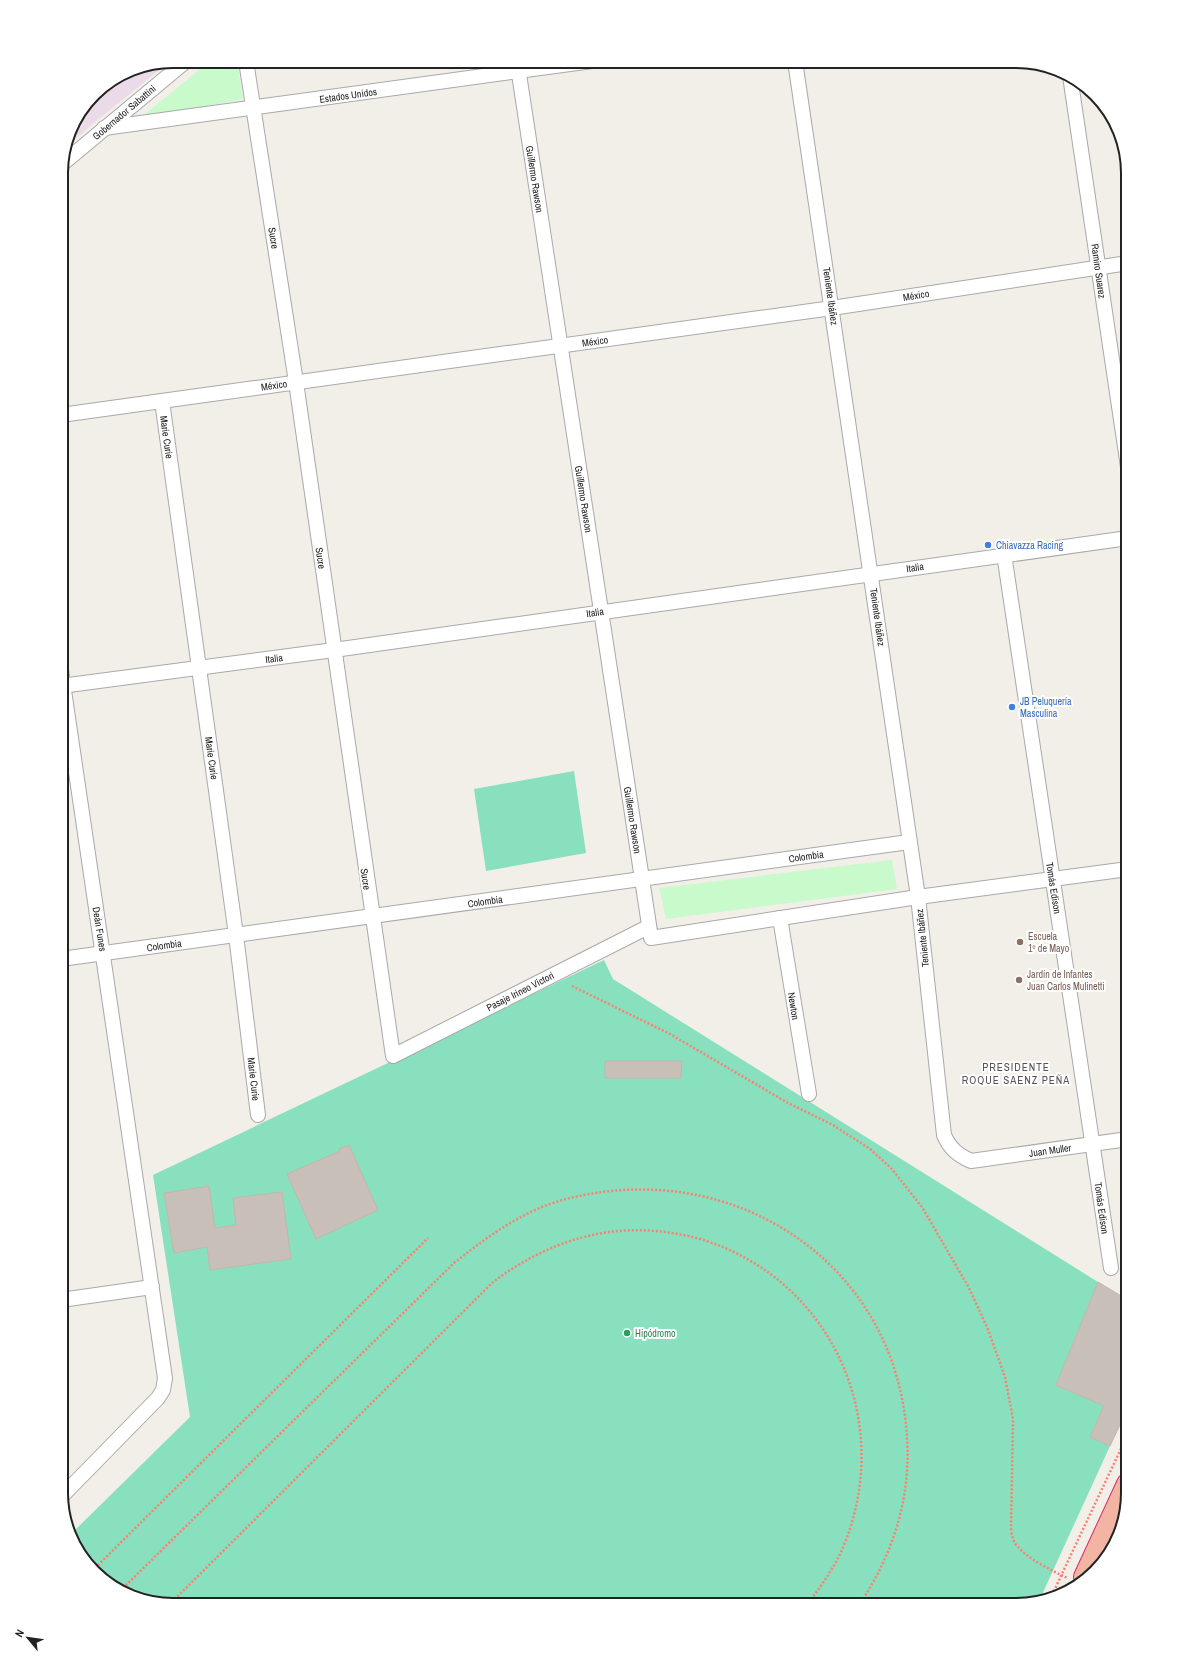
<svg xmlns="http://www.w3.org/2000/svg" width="1189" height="1666" font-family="'Archivo Narrow',sans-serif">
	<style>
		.industrial { fill: #ebdbe8 }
		.park { fill: #c8facc }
		.pitch { fill: #88e0be }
		.building { fill: #c7bfb8; stroke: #c4b6ab }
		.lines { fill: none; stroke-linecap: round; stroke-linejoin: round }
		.minor-casing { stroke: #a9a9a9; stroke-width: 16 }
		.trunk-casing { stroke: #dc2a67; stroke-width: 24 }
		.path { stroke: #fa8072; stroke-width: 2.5; stroke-dasharray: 2 2; stroke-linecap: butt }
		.minor { stroke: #fff; stroke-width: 14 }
		.trunk { stroke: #f2b4a3; stroke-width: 22 }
		.shop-dot { fill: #3f7fe0; stroke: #fff; stroke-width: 1.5 }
		.education-dot { fill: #8d6e63; stroke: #fff; stroke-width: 1.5 }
		.leisure-dot { fill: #2e9e5b; stroke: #fff; stroke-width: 1.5 }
		.labels { text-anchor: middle; stroke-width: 4; stroke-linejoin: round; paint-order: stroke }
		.street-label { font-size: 10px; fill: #222; stroke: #fff }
		.shop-label { font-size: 10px; fill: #366cbe; stroke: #fff; text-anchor: start }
		.education-label { font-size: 10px; fill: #785e54; stroke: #fff; text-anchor: start }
		.leisure-label { font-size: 10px; fill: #27864d; stroke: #fff; text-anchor: start }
		.neighbourhood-label { font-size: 11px; letter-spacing: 1px; fill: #555; stroke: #fff }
		.rim { fill: none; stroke: #222; stroke-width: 2 }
	</style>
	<rect width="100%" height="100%" fill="#f2efe9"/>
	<path class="industrial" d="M169 62 95 122 66 147 70 130 94 94 131 69Z"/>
	<g class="park">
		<path d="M210 61H237L243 99 138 120Z"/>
		<path d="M892 860 897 889 666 919 659 888Z"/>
	</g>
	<g class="pitch">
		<path d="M574 771 586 853 486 871 474 789Z"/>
		<path d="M604 960 613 979 1098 1282 1056 1385 1104 1406 1090 1437 1110 1446 1040 1599 1016 1605H166L117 1590 76 1549 72 1533 190 1417 153 1175Z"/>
	</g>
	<g class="building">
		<path d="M605 1061H682L681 1078H605Z"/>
		<path d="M349 1145 378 1210 316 1239 287 1174 340 1151 339 1149Z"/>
		<path d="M209 1186 215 1228 236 1225 233 1198 282 1192 291 1259 210 1270 207 1247 174 1253 164 1193Z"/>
		<path d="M1098 1282 1128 1300V1408L1110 1446 1090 1437 1104 1406 1056 1385Z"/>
	</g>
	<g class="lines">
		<g class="minor-casing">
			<g id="minor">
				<path d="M246 61 296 382 393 1056 648 927"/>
				<path d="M517 61 651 938 918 897 1128 869"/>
				<path d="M795 61 918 897 944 1135C950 1149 958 1155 971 1161L1128 1139"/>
				<path d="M1070 76 1128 467"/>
				<path d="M104 128 592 61"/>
				<path d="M62 164 186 61"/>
				<path d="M162 401 236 935 258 1115"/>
				<path d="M61 415 832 308 1128 263"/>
				<path d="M1004 554 1111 1268"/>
				<path d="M61 670 165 1378 163 1390 158 1398 62 1496"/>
				<path d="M61 686 334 650 1128 538"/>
				<path d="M780 918 809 1094"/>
				<path d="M61 959 909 842"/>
				<path d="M61 1300 152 1287"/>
			</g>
		</g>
		<g class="trunk-casing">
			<path id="trunk" d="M1085 1577 1128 1484"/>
		</g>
		<g class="path">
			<path d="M86 106 132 69"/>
			<path d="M572 986 670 1034 788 1103 833 1125 870 1149 891 1168 922 1207 969 1288 987 1327 1005 1377 1013 1419 1011 1529C1012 1536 1013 1542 1018 1547 1028 1559 1053 1571 1067 1578"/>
			<path d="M95 1568 428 1238"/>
			<path d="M120 1591 454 1263C486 1238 519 1213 559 1201 727 1153 897 1259 907 1438 911 1498 893 1555 859 1605"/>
			<path d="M1052 1595 1127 1436 1124 1423 1128 1413"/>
			<path d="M169 1605 493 1282C528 1256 566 1238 609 1232 640 1228 671 1231 700 1239 831 1278 895 1420 844 1545 835 1567 821 1586 807 1605"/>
		</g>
		<use href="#minor" class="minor"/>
		<use href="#trunk" class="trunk"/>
	</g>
	<g class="shop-dot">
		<circle cx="988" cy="545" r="4"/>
		<circle cx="1012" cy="707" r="4"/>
	</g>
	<g class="education-dot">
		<circle cx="1020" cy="942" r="4"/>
		<circle cx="1019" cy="980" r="4"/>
	</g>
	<circle class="leisure-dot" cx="627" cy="1333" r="4"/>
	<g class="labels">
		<g class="street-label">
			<text transform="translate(348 95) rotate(-8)" y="4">Estados Unidos</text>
			<text transform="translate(124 112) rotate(-40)" y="4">Gobernador Sabattini</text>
			<text transform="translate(535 179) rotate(81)" y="4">Guillermo Rawson</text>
			<text transform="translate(274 238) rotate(81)" y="4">Sucre</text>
			<text transform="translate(1099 271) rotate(82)" y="4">Ramiro Suarez</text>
			<text transform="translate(916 295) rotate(-9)" y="4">México</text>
			<text transform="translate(831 296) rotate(82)" y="4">Teniente Ibáñez</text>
			<text transform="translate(595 341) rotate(-8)" y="4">México</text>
			<text transform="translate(274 385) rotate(-8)" y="4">México</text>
			<text transform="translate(167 437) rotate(82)" y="4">Marie Curie</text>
			<text transform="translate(584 499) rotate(81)" y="4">Guillermo Rawson</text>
			<text transform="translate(321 558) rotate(82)" y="4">Sucre</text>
			<text transform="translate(915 567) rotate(-8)" y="4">Italia</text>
			<text transform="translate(595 612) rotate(-8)" y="4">Italia</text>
			<text transform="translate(878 617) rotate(82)" y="4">Teniente Ibáñez</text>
			<text transform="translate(274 658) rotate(-7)" y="4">Italia</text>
			<text transform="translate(212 758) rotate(82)" y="4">Marie Curie</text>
			<text transform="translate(633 820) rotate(81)" y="4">Guillermo Rawson</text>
			<text transform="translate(806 856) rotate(-8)" y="4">Colombia</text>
			<text transform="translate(366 879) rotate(82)" y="4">Sucre</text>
			<text transform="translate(1054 888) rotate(81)" y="4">Tomás Edison</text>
			<text transform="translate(485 901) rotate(-8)" y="4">Colombia</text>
			<text transform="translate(100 929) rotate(81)" y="4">Deán Funes</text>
			<text transform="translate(922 938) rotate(-96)" y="4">Teniente Ibáñez</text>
			<text transform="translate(164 945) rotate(-8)" y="4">Colombia</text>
			<text transform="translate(520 991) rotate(-27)" y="4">Pasaje Irineo Victori</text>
			<text transform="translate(794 1006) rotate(81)" y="4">Newton</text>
			<text transform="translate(254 1079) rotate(83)" y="4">Marie Curie</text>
			<text transform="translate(1050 1150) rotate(-8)" y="4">Juan Muller</text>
			<text transform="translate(1102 1208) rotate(82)" y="4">Tomás Edison</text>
		</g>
		<g class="shop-label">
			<text x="996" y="549">Chiavazza Racing</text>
			<text x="1020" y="705">JB Peluquería<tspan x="1020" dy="12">Masculina</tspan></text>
		</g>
		<g class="education-label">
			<text x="1028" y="940">Escuela<tspan x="1028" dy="12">1º de Mayo</tspan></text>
			<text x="1027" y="978">Jardín de Infantes<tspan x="1027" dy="12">Juan Carlos Mulinetti</tspan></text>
		</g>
		<g class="leisure-label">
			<text x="635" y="1337">Hipódromo</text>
		</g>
		<g class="neighbourhood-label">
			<text x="1016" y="1071">PRESIDENTE<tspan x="1016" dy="13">ROQUE SAENZ PEÑA</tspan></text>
		</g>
	</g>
	<path d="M0 0H1189V1666H0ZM173 68H1016A105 105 0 0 1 1121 173V1493A105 105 0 0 1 1016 1598H173A105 105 0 0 1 68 1493V173A105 105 0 0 1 173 68Z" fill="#fff" fill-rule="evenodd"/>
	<path class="rim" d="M173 68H1016A105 105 0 0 1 1121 173V1493A105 105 0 0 1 1016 1598H173A105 105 0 0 1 68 1493V173A105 105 0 0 1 173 68Z"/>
	<g transform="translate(28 1638) rotate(299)" stroke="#ffffff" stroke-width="3" paint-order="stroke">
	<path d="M0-3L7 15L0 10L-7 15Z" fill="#222222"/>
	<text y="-6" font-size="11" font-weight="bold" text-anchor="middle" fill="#222222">N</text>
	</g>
</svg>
